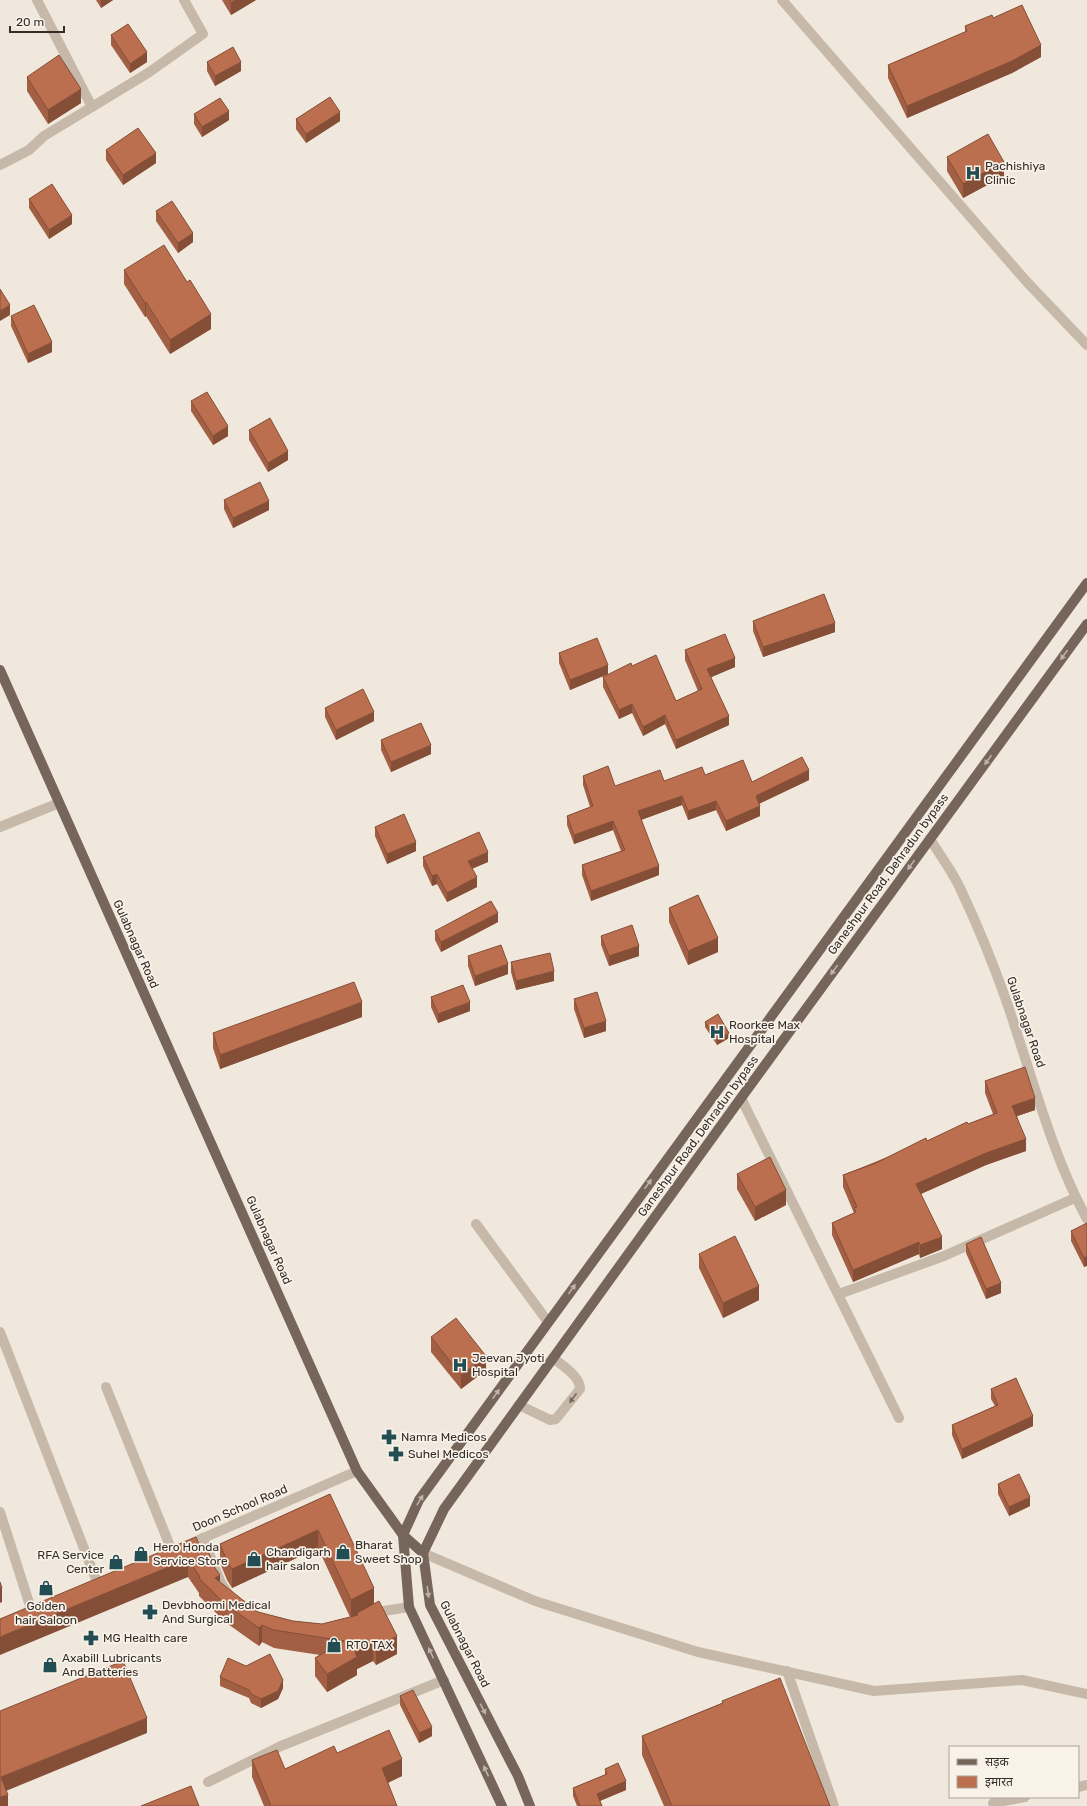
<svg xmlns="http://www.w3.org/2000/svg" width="1087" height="1806" font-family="Rubik,'Noto Sans Devanagari',sans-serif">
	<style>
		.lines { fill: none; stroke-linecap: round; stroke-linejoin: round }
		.minor { stroke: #c7b9aa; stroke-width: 10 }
		.major { stroke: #76655b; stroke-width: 10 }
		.wall { fill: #a25f44 }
		.shaded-wall { fill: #844e37 }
		.building { fill: #bc6f4f; stroke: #844e37 }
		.oneway { fill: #beb3a9 }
		.oneway2 { fill: #776c63 }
		.labels { text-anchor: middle; stroke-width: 3.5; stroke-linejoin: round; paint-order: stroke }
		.poi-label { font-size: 12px; fill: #352d29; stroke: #f8f2e9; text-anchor: start }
		.street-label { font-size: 12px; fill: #352d29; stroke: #f8f2e9 }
	</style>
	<rect width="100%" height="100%" fill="#f0e8dd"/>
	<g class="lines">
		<g class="minor">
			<path d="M37 0 92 107"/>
			<path d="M782 0 1026 281 1087 345"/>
			<path d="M0 165 29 150 44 136 148 73 203 34 184 0"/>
			<path d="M0 827 59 803"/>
			<path d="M930 839C940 855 952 871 960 888 977 924 993 963 1006 1000 1031 1072 1051 1153 1087 1219"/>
			<path d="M741 1098 899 1418"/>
			<path d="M476 1224 548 1322"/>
			<path d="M839 1294 944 1256 1075 1198"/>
			<path d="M0 1332 97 1582"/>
			<path d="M106 1387 172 1551"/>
			<path d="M519 1405 550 1420 556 1419 580 1389C580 1376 563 1366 553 1358"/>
			<path d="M0 1512 32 1612"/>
			<path d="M203 1538 221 1583 229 1595"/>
			<path d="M185 1546 357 1471"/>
			<path d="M423 1553 535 1601 698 1652 874 1691 1022 1680 1087 1694"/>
			<path d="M372 1615 377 1612 409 1607"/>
			<path d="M787 1671 834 1806"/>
			<path d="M208 1782 281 1746 444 1680"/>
			<path d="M1078 1787 1087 1785"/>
			<path d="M994 1806 993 1803 1025 1797"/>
		</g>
		<g class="major">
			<path d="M0 670 357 1471 403 1535 423 1553 430 1605 518 1776 530 1806"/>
			<path d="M423 1553 444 1509 741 1098 1087 624"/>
			<path d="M502 1806 409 1607 403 1535 419 1500 1087 583"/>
		</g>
	</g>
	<g class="wall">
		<path d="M96 0H113L101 8Z"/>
		<path d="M222 0H256L231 15Z"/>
		<path d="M993 18 1041 57 1012 73 907 118 888 78V65L965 32V26Z"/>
		<path d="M111 35 147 62 130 73 111 45Z"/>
		<path d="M207 62 241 71 215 86 207 71Z"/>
		<path d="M27 77 81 103 48 124 27 91Z"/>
		<path d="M194 114 229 120 202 137 194 124Z"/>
		<path d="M296 119 340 121 306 143 296 129Z"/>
		<path d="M106 150 156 163 123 185 106 160Z"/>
		<path d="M947 157 1004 176 963 198 947 171Z"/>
		<path d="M29 199 72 224 49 239 29 208Z"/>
		<path d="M156 211 193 242 178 253 156 221Z"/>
		<path d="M124 270 211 329 170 354 146 316 145 317 124 284Z"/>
		<path d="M11 316 52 352 28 363 11 326Z"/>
		<path d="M191 401 228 436 213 445 191 411Z"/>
		<path d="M249 430 288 460 268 472 249 440Z"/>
		<path d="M224 500 269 510 233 528 224 509Z"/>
		<path d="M753 621 835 632 763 657 753 631Z"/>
		<path d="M685 650 735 667 711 677 729 725 676 749 665 724 643 736 632 713 619 719 603 687V677L632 666 676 701 698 691 685 660Z"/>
		<path d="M559 653 608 674 570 690 559 663Z"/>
		<path d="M325 708 374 721 336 740 325 717Z"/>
		<path d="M381 740 431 754 391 772 381 750Z"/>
		<path d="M705 775 752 782 809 780 759 804 760 816 726 831 716 810 688 820 682 805 641 820 659 875 591 901 582 875V865L621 851 613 830 574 844 567 825V816L590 807 583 785V776L615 786 664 781Z"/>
		<path d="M375 827 416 851 387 864 375 836Z"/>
		<path d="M423 857 488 862 472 869 477 887 447 902 437 884 432 886 423 866Z"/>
		<path d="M669 908 718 952 688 965 669 922Z"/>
		<path d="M498 922 441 952 435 940V931Z"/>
		<path d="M601 936 639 956 609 966 601 945Z"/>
		<path d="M468 956 508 974 475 986 468 966Z"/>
		<path d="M511 962 554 981 516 990 511 972Z"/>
		<path d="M431 997 470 1011 438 1023 431 1007Z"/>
		<path d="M574 999 606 1031 584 1038 574 1009Z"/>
		<path d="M362 1017 220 1069 213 1048V1033Z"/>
		<path d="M705 1022 729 1038 717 1045 705 1027Z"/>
		<path d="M985 1081 1035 1110 1017 1116 1026 1151 986 1165 921 1194 942 1249 920 1258 919 1254 853 1282 832 1235V1223L854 1213 843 1187V1175L993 1114 985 1093Z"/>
		<path d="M737 1174 786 1205 755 1221 737 1189Z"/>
		<path d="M1087 1223 1084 1267 1071 1241V1231Z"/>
		<path d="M966 1244 1001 1293 986 1299 966 1253Z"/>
		<path d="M699 1254 759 1300 723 1318 699 1268Z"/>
		<path d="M431 1337 486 1370 461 1389 431 1352Z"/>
		<path d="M991 1389 1033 1426 962 1459 952 1435V1425L995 1406 991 1399Z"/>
		<path d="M998 1484 1030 1506 1009 1516 998 1494Z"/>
		<path d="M330 1494 374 1603 397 1654 376 1665 373 1661 357 1669V1675L327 1692 315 1676V1658L320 1655 274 1648 262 1642 259 1646 225 1622 199 1596V1593L188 1577 0 1619 203 1553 220 1583 258 1612 293 1621 322 1624 350 1617 318 1548 232 1588 227 1580 220 1563V1544Z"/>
		<path d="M220 1677 283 1688 278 1699 261 1708 251 1703 249 1698 220 1686Z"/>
		<path d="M400 1696 432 1736 419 1743 400 1705Z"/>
		<path d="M722 1701 830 1806H664L642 1755V1736L722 1703Z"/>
		<path d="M337 1753 402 1776 388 1783 397 1806H264L252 1777V1760L285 1769Z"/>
		<path d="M605 1769 626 1790 600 1801 602 1806H577L573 1796V1788L605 1775Z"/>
	</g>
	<g class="shaded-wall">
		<path d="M101 0H113L101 8Z"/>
		<path d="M236 0H256L231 15V3Z"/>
		<path d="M1041 45V57L1012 73 907 118V106Z"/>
		<path d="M147 52V62L130 73V64Z"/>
		<path d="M241 62V71L215 86V76Z"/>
		<path d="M81 89V103L48 124V110Z"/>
		<path d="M229 111V120L202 137V127Z"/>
		<path d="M340 112V121L306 143V134Z"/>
		<path d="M156 153V163L123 185V175Z"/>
		<path d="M1004 162V176L963 198V184Z"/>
		<path d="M72 215V224L49 239V230Z"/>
		<path d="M193 233V242L178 253V243Z"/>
		<path d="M146 302V316L145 317V303Z"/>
		<path d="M10 305V315L0 321V311Z"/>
		<path d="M211 314V329L170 354V340Z"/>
		<path d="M52 342V352L28 363V354Z"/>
		<path d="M228 426V436L213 445V436Z"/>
		<path d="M288 451V460L268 472V463Z"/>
		<path d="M269 501V510L233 528V518Z"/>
		<path d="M835 623V632L763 657V647Z"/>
		<path d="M735 658V667L707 679V669Z"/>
		<path d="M608 665V674L570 690V680Z"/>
		<path d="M632 704V713L619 719V710Z"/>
		<path d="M374 712V721L336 740V730Z"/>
		<path d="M665 715V724L643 736V727Z"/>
		<path d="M729 716V725L676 749V740Z"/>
		<path d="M431 745V754L391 772V762Z"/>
		<path d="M809 770V780L756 805V796Z"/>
		<path d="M682 796V805L638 821V811Z"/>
		<path d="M716 801V810L688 820V811Z"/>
		<path d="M760 806V816L726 831V821Z"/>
		<path d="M613 821V830L574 844V835Z"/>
		<path d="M416 842V851L387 864V854Z"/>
		<path d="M488 852V862L468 870V861Z"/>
		<path d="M659 866V875L591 901V891Z"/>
		<path d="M437 874V884L432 886V876Z"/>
		<path d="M477 877V887L447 902V893Z"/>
		<path d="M498 913V922L441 952V942Z"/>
		<path d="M718 938V952L688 965V951Z"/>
		<path d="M639 946V956L609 966V956Z"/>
		<path d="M508 964V974L475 986V976Z"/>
		<path d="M554 971V981L516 990V981Z"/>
		<path d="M362 1002V1017L220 1069V1055Z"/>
		<path d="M470 1002V1011L438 1023V1014Z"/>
		<path d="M606 1021V1031L584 1038V1028Z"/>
		<path d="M729 1033V1038L717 1045V1040Z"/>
		<path d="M1035 1098V1110L1012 1118V1106Z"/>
		<path d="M1026 1139V1151L986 1165 916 1196V1184L986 1153Z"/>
		<path d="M786 1190V1205L755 1221V1207Z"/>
		<path d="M942 1237V1249L920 1258V1245Z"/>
		<path d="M919 1242V1254L853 1282V1270Z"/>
		<path d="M1087 1256V1266L1084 1267V1258Z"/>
		<path d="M1001 1283V1293L986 1299V1289Z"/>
		<path d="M759 1286V1300L723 1318V1303Z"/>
		<path d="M486 1356V1370L461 1389V1375Z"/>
		<path d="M1033 1416V1426L962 1459V1449Z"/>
		<path d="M1030 1497V1506L1009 1516V1507Z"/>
		<path d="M318 1530V1548L232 1588V1569Z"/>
		<path d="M188 1559V1577L0 1655V1637Z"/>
		<path d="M220 1575V1593L215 1578Z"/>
		<path d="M2 1588V1602L0 1603V1589Z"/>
		<path d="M374 1588V1606L357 1613V1616L351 1619V1600Z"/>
		<path d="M262 1625V1642L259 1646V1628Z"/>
		<path d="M397 1636V1654L376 1665V1648Z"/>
		<path d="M373 1643V1661L357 1669V1675L327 1692V1674L355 1652Z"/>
		<path d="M283 1680V1688L278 1699 261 1708V1699Z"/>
		<path d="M147 1718V1733L1 1793V1777Z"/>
		<path d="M432 1727V1736L419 1743V1733Z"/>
		<path d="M402 1759V1776L382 1785V1768Z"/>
		<path d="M626 1781V1790L597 1802V1794Z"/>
		<path d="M8 1795V1806H0V1797Z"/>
	</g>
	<g class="building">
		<path d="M230 0H236L231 3Z"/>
		<path d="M1022 5 1041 45 1012 61 907 106 888 65 967 31 965 26 992 15 993 18Z"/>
		<path d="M128 24 147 52 130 64 111 35Z"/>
		<path d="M233 47 241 62 215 76 207 62Z"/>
		<path d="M59 55 81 89 48 110 27 77Z"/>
		<path d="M330 97 340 112 306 134 296 119Z"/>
		<path d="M220 98 229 111 202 127 194 114Z"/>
		<path d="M138 128 156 153 123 175 106 150Z"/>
		<path d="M988 134 1004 162 963 184 947 157Z"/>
		<path d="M52 184 72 215 49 230 29 199Z"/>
		<path d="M172 201 193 233 178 243 156 211Z"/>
		<path d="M164 245 187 282 190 280 211 314 170 340 146 302 145 303 124 270Z"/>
		<path d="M0 289 10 305 0 311Z"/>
		<path d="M34 305 52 342 28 354 11 316Z"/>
		<path d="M207 392 228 426 213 436 191 401Z"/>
		<path d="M270 418 288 451 268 463 249 430Z"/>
		<path d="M260 482 269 501 233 518 224 500Z"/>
		<path d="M824 594 835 623 763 647 753 621Z"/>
		<path d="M725 634 735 658 707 669 729 716 676 740 665 715 643 727 632 704 619 710 603 677 631 663 632 666 656 655 676 701 702 689 685 650Z"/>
		<path d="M597 638 608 665 570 680 559 653Z"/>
		<path d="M363 689 374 712 336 730 325 708Z"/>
		<path d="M421 723 431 745 391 762 381 740Z"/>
		<path d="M802 757 809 770 756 796 760 806 726 821 716 801 688 811 682 796 638 811 659 866 591 891 582 865 625 850 613 821 574 835 567 816 593 806 583 776 608 766 615 786 660 770 664 781 702 767 705 775 743 760 752 782Z"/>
		<path d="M404 814 416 842 387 854 375 827Z"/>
		<path d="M479 832 488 852 468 861 477 877 447 893 437 874 432 876 423 857Z"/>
		<path d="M698 895 718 938 688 951 669 908Z"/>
		<path d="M491 901 498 913 441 942 435 931Z"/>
		<path d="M632 925 639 946 609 956 601 936Z"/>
		<path d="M501 945 508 964 475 976 468 956Z"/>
		<path d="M550 953 554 971 516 981 511 962Z"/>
		<path d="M354 982 362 1002 220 1055 213 1033Z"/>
		<path d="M463 985 470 1002 438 1014 431 997Z"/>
		<path d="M597 992 606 1021 584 1028 574 999Z"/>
		<path d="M718 1014 729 1033 717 1040 705 1022Z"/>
		<path d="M1025 1067 1035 1098 1012 1106 1026 1139 986 1153 916 1184 942 1237 920 1245 919 1242 853 1270 832 1223 856 1212 854 1208 857 1207 843 1175 876 1163 926 1138 927 1141 967 1122 968 1124 997 1113 985 1081Z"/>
		<path d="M770 1157 786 1190 755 1207 737 1174Z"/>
		<path d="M1087 1223V1256L1084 1258 1071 1231Z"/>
		<path d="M735 1236 759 1286 723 1303 699 1254Z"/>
		<path d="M981 1237 1001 1283 986 1289 966 1244Z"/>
		<path d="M456 1318 486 1356 461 1375 431 1337Z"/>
		<path d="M1016 1378 1033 1416 962 1449 952 1425 998 1405 991 1389Z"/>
		<path d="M1019 1474 1030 1497 1009 1507 998 1484Z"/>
		<path d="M330 1494 374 1588 351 1600 318 1530 232 1569 227 1561 220 1544Z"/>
		<path d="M196 1537 203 1553 208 1551 215 1568 220 1575 215 1578 258 1612 293 1621 322 1624 358 1615 357 1613 379 1601 397 1636 376 1648 373 1643 355 1652 357 1657 327 1674 315 1658 344 1641 274 1630 262 1625 259 1628 225 1604 199 1578 200 1577 188 1559 0 1637V1619Z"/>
		<path d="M0 1582 2 1588 0 1589Z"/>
		<path d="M270 1654 283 1680 278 1691 261 1699 251 1694 249 1690 220 1677 228 1658 246 1666Z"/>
		<path d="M123 1661 147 1718 1 1777 8 1795 0 1797V1711Z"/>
		<path d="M780 1678 830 1806H672L642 1736 723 1703 722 1701Z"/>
		<path d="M413 1690 432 1727 419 1733 400 1696Z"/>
		<path d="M389 1730 402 1759 382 1768 397 1806H271L252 1760 277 1750 285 1769 334 1746 337 1753Z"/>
		<path d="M618 1763 626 1781 597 1794 602 1806H580L573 1788 607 1774 605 1769Z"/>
		<path d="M191 1786 199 1806H141Z"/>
	</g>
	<defs><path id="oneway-solid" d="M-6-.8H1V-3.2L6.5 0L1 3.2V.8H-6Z"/></defs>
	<g class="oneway">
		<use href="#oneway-solid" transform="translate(1064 655) rotate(126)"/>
		<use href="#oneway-solid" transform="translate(988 760) rotate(126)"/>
		<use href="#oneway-solid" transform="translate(911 865) rotate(126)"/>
		<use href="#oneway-solid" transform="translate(834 970) rotate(126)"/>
		<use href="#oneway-solid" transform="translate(648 1184) rotate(-54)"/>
		<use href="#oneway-solid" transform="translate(572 1289) rotate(-54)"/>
		<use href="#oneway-solid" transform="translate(496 1394) rotate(-54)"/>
		<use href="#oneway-solid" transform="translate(420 1500) rotate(-59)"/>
		<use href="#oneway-solid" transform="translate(428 1592) rotate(82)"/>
		<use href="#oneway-solid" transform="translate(431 1653) rotate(-115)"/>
		<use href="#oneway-solid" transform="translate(483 1709) rotate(63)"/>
		<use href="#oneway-solid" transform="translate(486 1771) rotate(-115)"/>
	</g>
	<use class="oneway2" href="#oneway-solid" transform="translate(573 1398) rotate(127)"/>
	<defs>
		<g id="hospital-bare" transform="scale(1.2)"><path d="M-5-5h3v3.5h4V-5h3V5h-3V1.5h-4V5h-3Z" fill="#224e53" stroke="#f8f2e9" stroke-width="2.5" paint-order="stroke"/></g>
		<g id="pharmacy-bare" transform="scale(1.2)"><path d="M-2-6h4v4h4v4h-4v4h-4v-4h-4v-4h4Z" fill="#224e53" stroke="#f8f2e9" stroke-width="2.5" paint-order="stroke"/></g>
		<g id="shop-bare" transform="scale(1.2)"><path d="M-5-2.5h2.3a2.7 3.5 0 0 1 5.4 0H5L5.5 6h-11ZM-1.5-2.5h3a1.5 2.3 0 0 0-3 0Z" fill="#224e53" stroke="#f8f2e9" stroke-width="2.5" paint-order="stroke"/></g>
	</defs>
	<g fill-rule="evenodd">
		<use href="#hospital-bare" x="973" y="173"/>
		<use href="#hospital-bare" x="717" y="1032"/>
		<use href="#hospital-bare" x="460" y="1365"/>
		<use href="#pharmacy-bare" x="389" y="1437"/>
		<use href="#pharmacy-bare" x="396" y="1454"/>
		<use href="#shop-bare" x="343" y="1552"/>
		<use href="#shop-bare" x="141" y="1554"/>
		<use href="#shop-bare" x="254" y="1559"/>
		<use href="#shop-bare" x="116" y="1562"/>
		<use href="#shop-bare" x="46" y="1588"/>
		<use href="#pharmacy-bare" x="150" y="1612"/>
		<use href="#pharmacy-bare" x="91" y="1638"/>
		<use href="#shop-bare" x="334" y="1645"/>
		<use href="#shop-bare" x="50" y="1665"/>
	</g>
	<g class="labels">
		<g class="poi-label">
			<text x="985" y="170">Pachishiya<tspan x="985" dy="14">Clinic</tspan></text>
			<text x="729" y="1029">Roorkee Max<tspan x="729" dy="14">Hospital</tspan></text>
			<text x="472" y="1362">Jeevan Jyoti<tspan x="472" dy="14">Hospital</tspan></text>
			<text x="401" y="1441">Namra Medicos</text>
			<text x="408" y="1458">Suhel Medicos</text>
			<text x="355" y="1549">Bharat<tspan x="355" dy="14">Sweet Shop</tspan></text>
			<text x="153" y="1551">Hero Honda<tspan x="153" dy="14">Service Store</tspan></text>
			<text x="266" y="1556">Chandigarh<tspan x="266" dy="14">hair salon</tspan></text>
			<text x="104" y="1559" text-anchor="end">RFA Service<tspan x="104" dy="14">Center</tspan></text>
			<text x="162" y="1609">Devbhoomi Medical<tspan x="162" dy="14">And Surgical</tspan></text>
			<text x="46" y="1610" text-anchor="middle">Golden<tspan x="46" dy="14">hair Saloon</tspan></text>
			<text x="103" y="1642">MG Health care</text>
			<text x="346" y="1649">RTO TAX</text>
			<text x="62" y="1662">Axabill Lubricants<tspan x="62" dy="14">And Batteries</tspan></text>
		</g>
		<g class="street-label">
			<text transform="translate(888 874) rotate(-54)" y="4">Ganeshpur Road, Dehradun bypass</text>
			<text transform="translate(136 944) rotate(66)" y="4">Gulabnagar Road</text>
			<text transform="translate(1026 1022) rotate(71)" y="4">Gulabnagar Road</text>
			<text transform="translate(698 1136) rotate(-54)" y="4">Ganeshpur Road, Dehradun bypass</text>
			<text transform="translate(269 1240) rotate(66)" y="4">Gulabnagar Road</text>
			<text transform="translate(240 1508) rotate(-23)" y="4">Doon School Road</text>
			<text transform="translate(465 1644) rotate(63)" y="4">Gulabnagar Road</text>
		</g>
	</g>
	<rect x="949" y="1746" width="130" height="52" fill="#f8f2e9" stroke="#aaa39c"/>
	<rect x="957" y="1759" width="20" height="6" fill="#76655b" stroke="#aaa39c"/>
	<text x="985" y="1766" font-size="12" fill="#352d29">सड़क</text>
	<rect x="957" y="1776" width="20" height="12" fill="#bc6f4f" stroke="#aaa39c"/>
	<text x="985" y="1786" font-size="12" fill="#352d29">इमारत</text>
	<path d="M10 26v6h54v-6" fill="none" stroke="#352d29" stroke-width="2"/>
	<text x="16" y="26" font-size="12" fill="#352d29" stroke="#f8f2e9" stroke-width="3" paint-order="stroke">20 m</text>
</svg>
